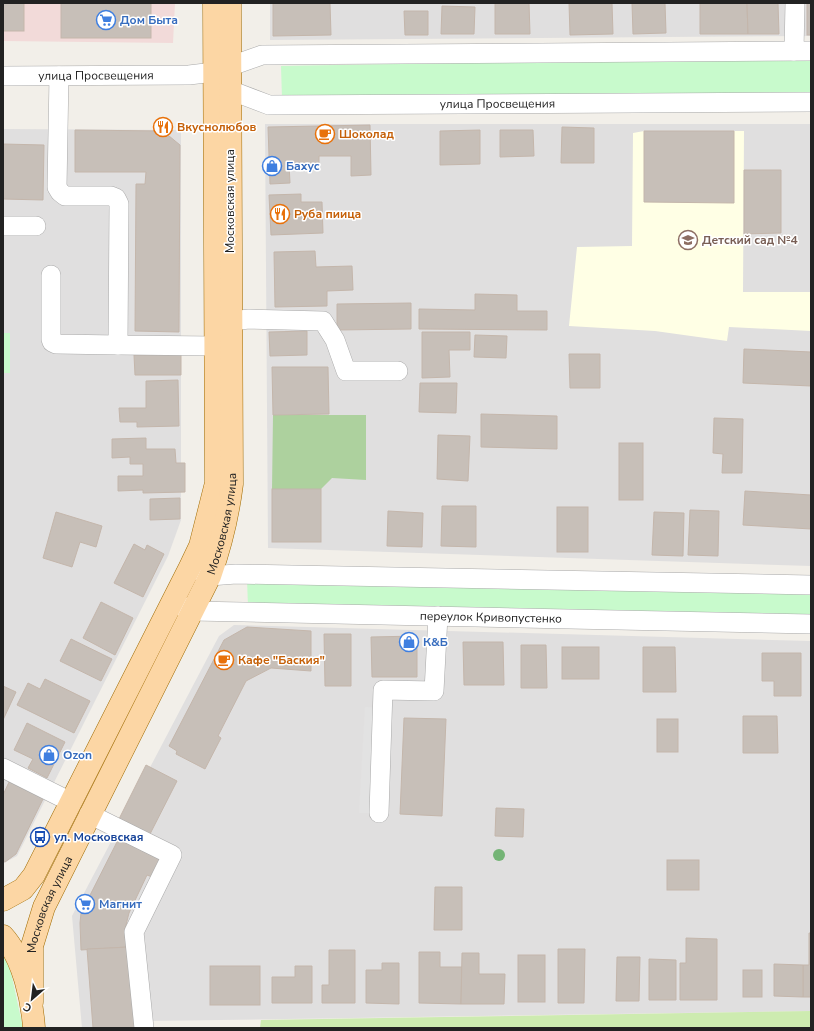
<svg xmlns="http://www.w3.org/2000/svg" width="814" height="1031" font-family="'Nunito Sans',sans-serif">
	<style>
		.residential { fill: #e0dfdf }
		.commercial { fill: #f2dad9 }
		.education { fill: #ffffe5 }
		.grass { fill: #cdebb0 }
		.forest { fill: #add19e }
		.park { fill: #c8facc }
		.parking { fill: #e2e2e2 }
		.building { fill: #c7bfb8; stroke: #c4b6ab }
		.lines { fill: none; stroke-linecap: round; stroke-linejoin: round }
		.minor-casing { stroke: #a9a9a9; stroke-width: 20 }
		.major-casing { stroke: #a06b00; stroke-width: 23 }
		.minor { stroke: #fff; stroke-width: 19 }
		.major { stroke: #fcd6a4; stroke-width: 22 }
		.tree { fill: #74b475 }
		.labels { text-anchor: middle; stroke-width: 3; stroke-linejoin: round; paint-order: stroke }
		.shop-label { font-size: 12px; font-weight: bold; fill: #366cbe; stroke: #fff; text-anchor: start }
		.street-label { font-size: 12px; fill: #222; stroke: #fff }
		.food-label { font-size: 12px; font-weight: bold; fill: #c56008; stroke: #fff; text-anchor: start }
		.education-label { font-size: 12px; font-weight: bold; fill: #785e54; stroke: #fff; text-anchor: start }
		.transit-label { font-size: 12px; font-weight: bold; fill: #164399; stroke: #fff; text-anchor: start }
	</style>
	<rect width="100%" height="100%" fill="#f2efe9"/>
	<g class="residential">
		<path d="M270 3H811V36L270 40Z"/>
		<path d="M265 124H811V566L268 548Z"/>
		<path d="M3 129 181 130V520L168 556 17 856 4 863Z"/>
		<path d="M234 625 811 641V1011L149 1021V1028H82L72 916 219 636Z"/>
	</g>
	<path class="commercial" d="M3 3H175L173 43 3 41Z"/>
	<path class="education" d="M644 131H744L743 292H811V331L729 327 727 341 655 331 569 326 577 247 632 246 633 133Z"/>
	<path class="grass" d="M811 1011V1028H260L261 1020Z"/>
	<path class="forest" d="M273 415H366V480L332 478 321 489H272Z"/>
	<g class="park">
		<path d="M811 57V98L282 99 281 66Z"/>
		<rect x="3" y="333" width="7" height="40"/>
		<path d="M247 580 811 593V616L248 606Z"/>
		<path d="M3 956 10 968 23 1028H3Z"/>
	</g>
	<path class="parking" d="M365 707 383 708 379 813H359Z"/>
	<g class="building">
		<rect x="3" y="3" width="21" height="28"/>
		<rect x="61" y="3" width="90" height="35"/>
		<path d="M273 3H330L331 35 273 36Z"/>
		<path d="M495 3H529L530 34H495Z"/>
		<path d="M569 3H612L613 34 570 35Z"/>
		<path d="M632 3H665L666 33 633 34Z"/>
		<path d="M700 3H747L748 34H700Z"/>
		<path d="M747 3H778L779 34H748Z"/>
		<rect x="807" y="3" width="4" height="32"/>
		<path d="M442 6 475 7 474 34H441Z"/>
		<path d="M404 11H428V35H405Z"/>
		<path d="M370 125 371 175 351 176V156H319V164H289L290 183 270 184 268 127Z"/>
		<path d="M562 127 594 128V163H561Z"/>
		<path d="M75 130 163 131 180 145 179 332 135 331 136 184H145L146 172H75Z"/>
		<path d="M480 130V164L440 165V131Z"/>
		<path d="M500 130H533L534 156 500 157Z"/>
		<path d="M644 131H734V203L644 202Z"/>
		<path d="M3 144 44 145 43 200 3 199Z"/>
		<path d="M744 170H781V233L744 234Z"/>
		<path d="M301 194V202H322L323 233 271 235 269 195Z"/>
		<path d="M315 251 316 267 352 266 353 290 327 291V306L275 307 274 252Z"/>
		<path d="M475 294 517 295V311H547V330L419 329V309L475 310Z"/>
		<path d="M411 303V329L337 330V304Z"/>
		<path d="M307 331V355L270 356 269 332Z"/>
		<path d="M422 332H470V350H449L450 377 422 378Z"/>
		<path d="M475 335 507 336 506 358 474 357Z"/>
		<path d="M744 349 811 352V386L743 383Z"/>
		<path d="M181 354V375H135L134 355Z"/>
		<path d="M569 354H600V388H570Z"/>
		<path d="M272 367H328L329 414 273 415Z"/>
		<path d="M178 380 179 426 137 427V422H120L119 408H146V381Z"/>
		<path d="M420 383H457L456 413 419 412Z"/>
		<path d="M481 414 557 416V449L481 447Z"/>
		<path d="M714 418 743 419 742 473H722L723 454 713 453Z"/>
		<path d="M438 435 470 436 468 481 437 479Z"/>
		<path d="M146 438V449H175L176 463H185V492L143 493V490L118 491V476H143V464H130V457L112 458V439Z"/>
		<rect x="619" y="443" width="24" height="57"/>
		<rect x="272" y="489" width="49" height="53"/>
		<path d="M745 491 811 495V529L743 525Z"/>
		<path d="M180 498V519L150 520V499Z"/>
		<path d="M442 506H476V547L441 546Z"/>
		<rect x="557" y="507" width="31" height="45"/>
		<path d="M690 510 719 511 718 556 688 555Z"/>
		<path d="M388 511 423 513 422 547 387 546Z"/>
		<path d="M56 512 102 526 96 547 80 542 72 567 43 558Z"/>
		<path d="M654 512 684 513 683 556 652 555Z"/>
		<path d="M134 544 145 550 147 545 164 554 143 597 114 583Z"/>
		<path d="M101 602 133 618 115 655 83 638Z"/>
		<path d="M247 627 311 631V671L271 668 246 681 218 736 221 738 205 769 176 754 177 751 169 746 224 640Z"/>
		<path d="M324 634H351V686H325Z"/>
		<path d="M417 636V677H372L371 637Z"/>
		<path d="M71 639 112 659 101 681 60 661Z"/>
		<path d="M463 642H503L504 685H464Z"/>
		<path d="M521 645H546L547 688H521Z"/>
		<rect x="562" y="647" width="37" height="32"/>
		<path d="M643 647H675L676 692H643Z"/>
		<path d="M762 653H801V696H774V681H762Z"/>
		<path d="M45 679 90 701 74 733 17 705 28 683 40 689Z"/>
		<path d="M3 686 16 692 3 720Z"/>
		<path d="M743 716H777L778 753H743Z"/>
		<path d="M404 718 446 719 442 816 400 814Z"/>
		<rect x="657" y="719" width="21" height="33"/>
		<path d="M27 723 65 742 47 778 28 768 33 759 14 750Z"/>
		<path d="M146 765 177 781 150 834 119 819Z"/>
		<path d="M10 780 44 797 16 854 5 862 3 861V795Z"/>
		<path d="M496 808 524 809 523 837 495 836Z"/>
		<path d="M120 836 162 857 152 877 147 875 129 913 125 929 126 947 81 950 80 923 81 913Z"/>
		<rect x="667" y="860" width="32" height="30"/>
		<path d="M435 887H462V930H434Z"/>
		<path d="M809 933H811V997H803V965H809Z"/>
		<path d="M686 938 717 939V1000H680V963H686Z"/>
		<path d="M131 947 136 1028H93L87 949Z"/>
		<path d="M558 949H585L584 1003H558Z"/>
		<path d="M329 950H355V1003H322V985H329Z"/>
		<path d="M419 952H440V967H462L461 1004 419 1003Z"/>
		<path d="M462 953H479V974H505L504 1004H461Z"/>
		<rect x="518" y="955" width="27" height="47"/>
		<path d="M617 957H640L639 1001H616Z"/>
		<path d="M649 959 676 960V1000H649Z"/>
		<path d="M382 963H399V1004L366 1003V970H382Z"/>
		<path d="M774 964 803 965V997L774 996Z"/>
		<rect x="210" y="966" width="50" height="39"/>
		<path d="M295 966H312V1003H272V977H295Z"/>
		<rect x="743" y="970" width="19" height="27"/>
	</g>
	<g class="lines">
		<g class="minor-casing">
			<g id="minor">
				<path d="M794 51 795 3"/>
				<path id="s1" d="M3 76 189 75 214 72 262 55 811 51"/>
				<path d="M59 76 57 187 60 192 65 196H111L116 198 119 204 118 345 215 346"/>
				<path id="s2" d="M219 86 269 105 811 102"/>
				<path d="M3 226H36"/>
				<path d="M51 275V339L52 342 56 344 118 345"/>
				<path d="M231 321 249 319 323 321 335 340 346 371H398"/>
				<path d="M198 571 210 576 236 574 811 585"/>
				<path id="s3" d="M181 606 192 611 811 624"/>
				<path d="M3 768 71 802"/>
				<path d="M379 813 383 690 434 691 438 616"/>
				<path d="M89 814 172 855 134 932 144 1028"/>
			</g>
		</g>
		<g class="major-casing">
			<g id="major">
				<path d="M3 900 23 889 34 875 190 567 200 546 216 483 214 3"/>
				<path d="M3 936C23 958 32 999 34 1028"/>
				<path id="s4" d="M32 1002V946L44 907 210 576C221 545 228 516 232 484L230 3"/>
			</g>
		</g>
		<use href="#minor" class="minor"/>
		<use href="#major" class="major"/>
	</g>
	<circle class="tree" cx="499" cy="855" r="6"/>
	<defs>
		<g id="supermarket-ring" transform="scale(1)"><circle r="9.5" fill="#fff" stroke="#3f7fe0" stroke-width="1.5"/><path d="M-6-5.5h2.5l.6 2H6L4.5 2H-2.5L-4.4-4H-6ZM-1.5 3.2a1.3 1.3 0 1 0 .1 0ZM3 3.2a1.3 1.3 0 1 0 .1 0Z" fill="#3f7fe0"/></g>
		<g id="restaurant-ring" transform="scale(1)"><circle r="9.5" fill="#fff" stroke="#e8710a" stroke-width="1.5"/><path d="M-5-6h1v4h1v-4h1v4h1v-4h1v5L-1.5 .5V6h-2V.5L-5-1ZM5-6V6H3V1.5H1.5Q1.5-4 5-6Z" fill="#e8710a"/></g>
		<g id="cafe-ring" transform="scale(1)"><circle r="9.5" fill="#fff" stroke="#e8710a" stroke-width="1.5"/><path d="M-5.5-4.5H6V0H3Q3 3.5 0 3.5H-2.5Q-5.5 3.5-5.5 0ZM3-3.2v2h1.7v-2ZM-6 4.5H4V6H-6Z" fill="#e8710a"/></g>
		<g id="shop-ring" transform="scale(1)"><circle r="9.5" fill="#fff" stroke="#3f7fe0" stroke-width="1.5"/><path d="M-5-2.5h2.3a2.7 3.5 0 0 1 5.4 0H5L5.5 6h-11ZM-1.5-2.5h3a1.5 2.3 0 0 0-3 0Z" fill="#3f7fe0"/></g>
		<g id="school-ring" transform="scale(1)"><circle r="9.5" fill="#fff" stroke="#8d6e63" stroke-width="1.5"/><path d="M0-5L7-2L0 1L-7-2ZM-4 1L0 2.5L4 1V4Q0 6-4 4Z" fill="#8d6e63"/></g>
		<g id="bus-ring" transform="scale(1)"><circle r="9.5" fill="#fff" stroke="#1a4fb4" stroke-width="1.5"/><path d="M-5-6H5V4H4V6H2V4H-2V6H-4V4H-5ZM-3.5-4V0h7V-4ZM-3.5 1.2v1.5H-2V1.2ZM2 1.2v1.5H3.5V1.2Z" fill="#1a4fb4"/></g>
	</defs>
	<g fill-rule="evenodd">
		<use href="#supermarket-ring" x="106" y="20"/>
		<use href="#restaurant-ring" x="163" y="127"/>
		<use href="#cafe-ring" x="325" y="134"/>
		<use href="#shop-ring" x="272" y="166"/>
		<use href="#restaurant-ring" x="280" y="214"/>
		<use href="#school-ring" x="688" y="240"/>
		<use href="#shop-ring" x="409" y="642"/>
		<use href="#cafe-ring" x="224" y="660"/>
		<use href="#shop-ring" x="49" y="755"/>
		<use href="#bus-ring" x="40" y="837"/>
		<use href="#supermarket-ring" x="85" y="904"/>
	</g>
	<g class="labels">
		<g class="shop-label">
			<text x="120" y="24">Дом Быта</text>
			<text x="286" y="170">Бахус</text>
			<text x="423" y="646">К&amp;Б</text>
			<text x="63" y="759">Ozon</text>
			<text x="99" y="908">Магнит</text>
		</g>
		<g class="street-label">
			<text dy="4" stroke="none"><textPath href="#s1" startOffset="93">улица Просвещения</textPath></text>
			<text dy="4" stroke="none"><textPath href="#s2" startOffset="282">улица Просвещения</textPath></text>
			<text transform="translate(230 201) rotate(-90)" y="4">Московская улица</text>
			<text dy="4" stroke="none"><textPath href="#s4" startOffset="521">Московская улица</textPath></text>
			<text dy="4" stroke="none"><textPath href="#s3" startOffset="311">переулок Кривопустенко</textPath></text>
			<text dy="4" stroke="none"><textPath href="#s4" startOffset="101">Московская улица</textPath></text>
		</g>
		<g class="food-label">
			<text x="177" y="131">Вкуснолюбов</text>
			<text x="339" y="138">Шоколад</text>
			<text x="294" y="218">Руба пиица</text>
			<text x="238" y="664">Кафе "Баския"</text>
		</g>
		<g class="education-label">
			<text x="702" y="244">Детский сад №4</text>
		</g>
		<g class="transit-label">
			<text x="54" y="841">ул. Московская</text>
		</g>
	</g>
	<rect width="814" height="1031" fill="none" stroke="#222222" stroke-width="8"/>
	<g transform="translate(32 999) rotate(208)" stroke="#ffffff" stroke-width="3" paint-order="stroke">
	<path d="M0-3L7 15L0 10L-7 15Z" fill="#222222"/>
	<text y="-6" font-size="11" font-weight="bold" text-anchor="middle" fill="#222222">С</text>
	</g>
</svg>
